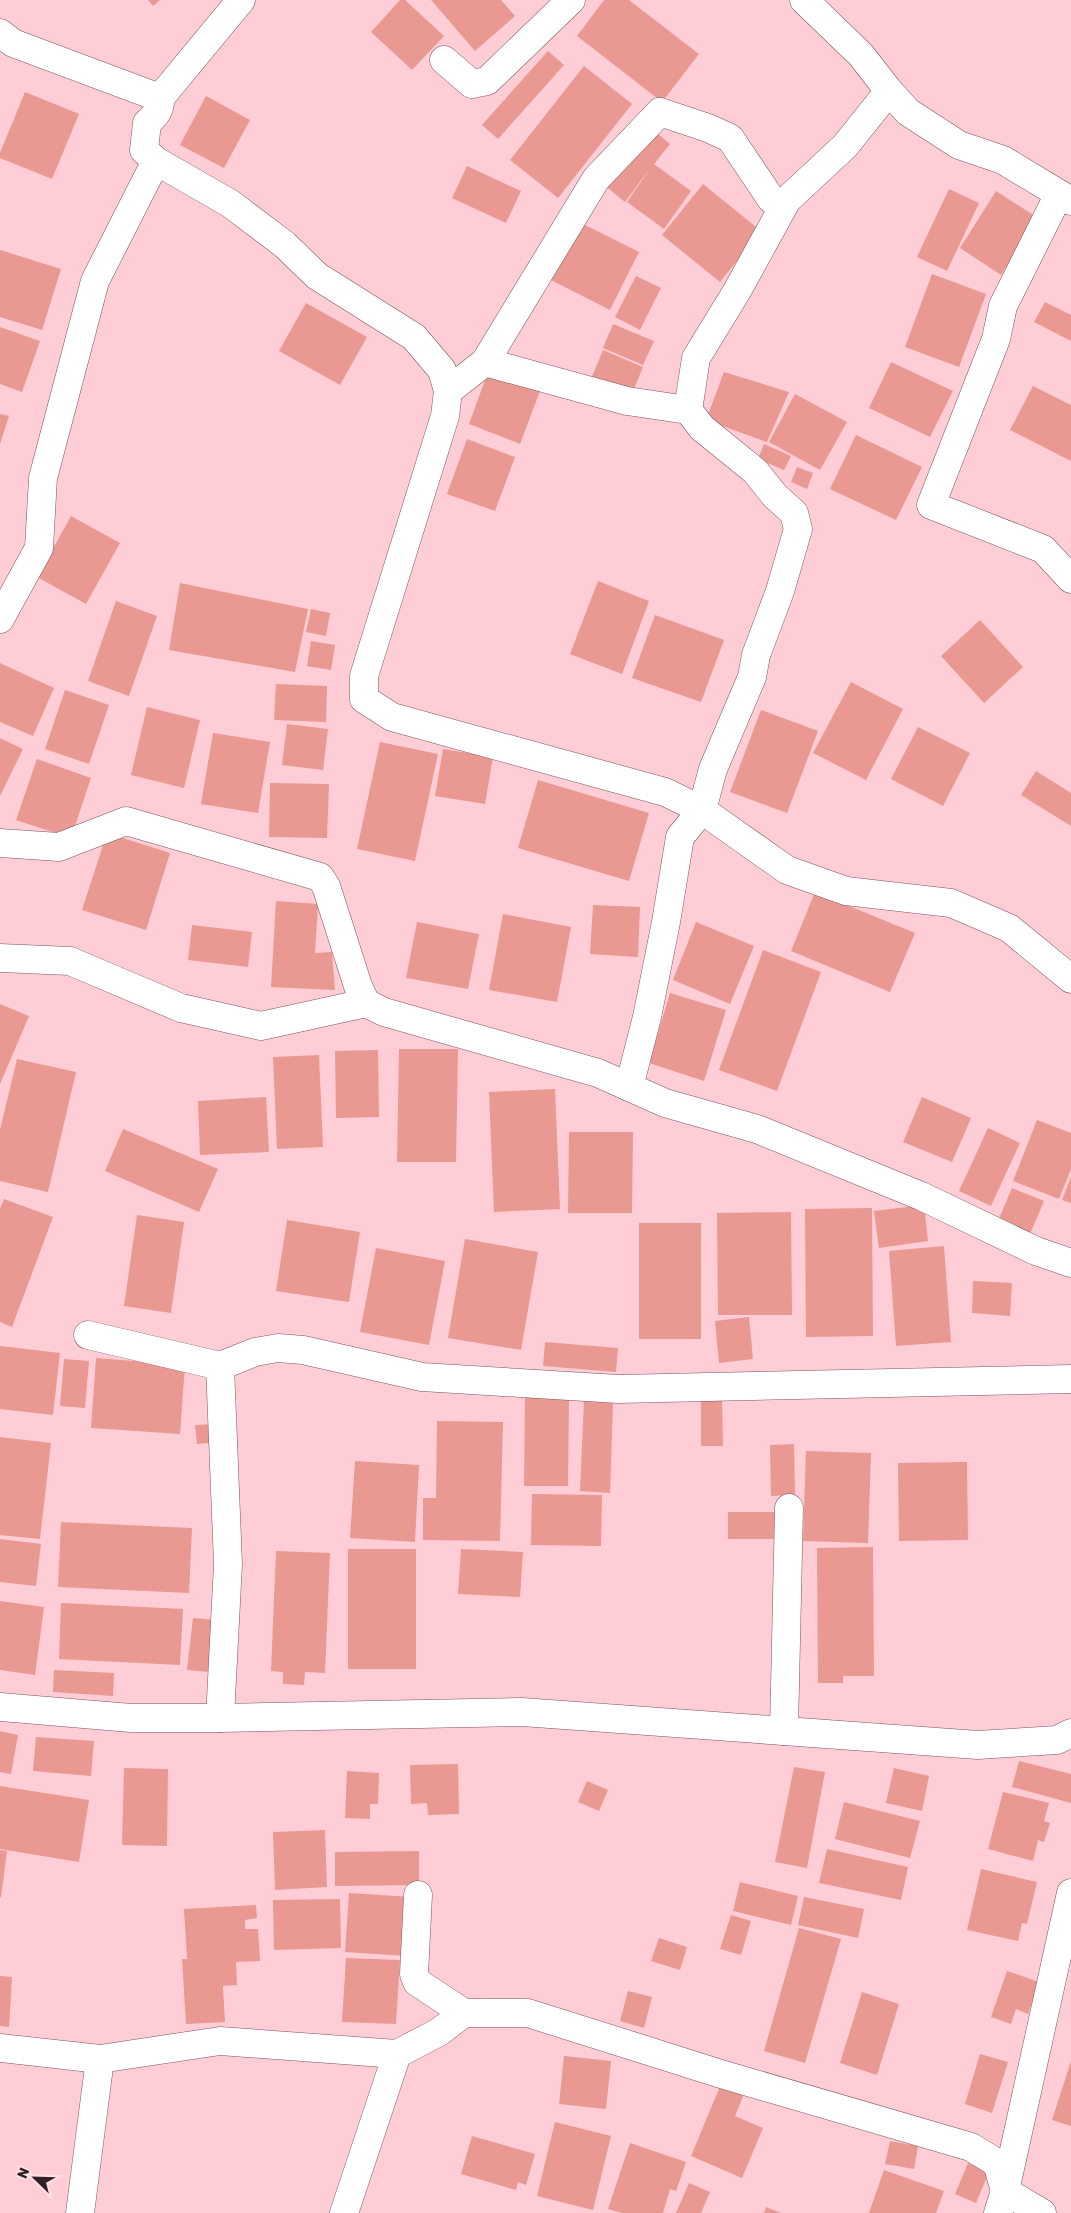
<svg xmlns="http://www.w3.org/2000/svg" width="1071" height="2213" font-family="Rubik,sans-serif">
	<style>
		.building { fill: #e99991 }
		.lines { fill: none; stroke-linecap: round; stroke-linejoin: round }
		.minor-casing { stroke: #7d535c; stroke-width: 29 }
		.minor { stroke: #fff; stroke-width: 28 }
	</style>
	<rect width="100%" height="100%" fill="#ffcdd6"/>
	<g class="building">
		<path d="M148 0H160L153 6Z"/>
		<path d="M400 0H405L444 36 412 70 371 32Z"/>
		<path d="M431 0H501L515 16 475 51Z"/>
		<path d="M604 0H629L699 54 662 102 577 36Z"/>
		<path d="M548 51 564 65 498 139 482 125Z"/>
		<path d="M584 66 632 104 558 198 510 160Z"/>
		<path d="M25 92 79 114 52 179 0 158V153Z"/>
		<path d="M206 96 250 120 224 168 180 145Z"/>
		<path d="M650 127 670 144 654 164 691 191 664 229 627 202 652 166 625 202 604 185Z"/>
		<path d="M467 166 521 191 506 223 452 198Z"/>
		<path d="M703 184 761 231 720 282 662 235Z"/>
		<path d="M949 189 979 203 947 271 917 257Z"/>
		<path d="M996 191 1038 218 1001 275 960 248Z"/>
		<path d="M577 221 639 252 610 310 547 278Z"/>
		<path d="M0 250 61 269 42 330 0 317Z"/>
		<path d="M932 274 986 294 959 367 905 347Z"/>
		<path d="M636 276 661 288 640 330 615 317Z"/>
		<path d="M1045 302 1071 315V341L1034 322Z"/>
		<path d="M306 303 367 337 340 385 279 351Z"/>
		<path d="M613 324 654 341 643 365 603 348Z"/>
		<path d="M0 327 40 341 22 392 0 384Z"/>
		<path d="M603 350 643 367 631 396 591 379Z"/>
		<path d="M891 362 953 391 930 437 869 408Z"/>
		<path d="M488 372 540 391 520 444 469 424Z"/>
		<path d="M724 372 789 392 767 442 706 420Z"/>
		<path d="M1033 386 1071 405V461L1010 430Z"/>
		<path d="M795 394 847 422 820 470 769 442Z"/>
		<path d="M0 414 9 416 0 444Z"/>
		<path d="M856 435 922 467 896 520 830 489Z"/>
		<path d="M467 439 515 457 495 511 447 494Z"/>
		<path d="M764 444 791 456 784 470 758 459Z"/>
		<path d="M797 467 813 473 807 489 791 482Z"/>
		<path d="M71 516 120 543 86 604 37 577Z"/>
		<path d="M598 581 649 601 622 674 570 654Z"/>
		<path d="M180 583 308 609 295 672 169 650Z"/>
		<path d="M116 601 157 616 129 696 88 681Z"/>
		<path d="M311 609 330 613 326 636 306 632Z"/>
		<path d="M655 615 724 640 701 702 632 678Z"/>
		<path d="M980 620 1023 667 984 703 941 656Z"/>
		<path d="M311 641 335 645 331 670 307 666Z"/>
		<path d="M0 663 54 688 33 736 0 722Z"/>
		<path d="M851 682 903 709 866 780 813 753Z"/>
		<path d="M276 684 327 686 326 722 274 720Z"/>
		<path d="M65 690 109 705 89 764 45 749Z"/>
		<path d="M147 707 200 720 184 788 131 775Z"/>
		<path d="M761 710 818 731 787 813 730 792Z"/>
		<path d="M287 724 328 729 323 770 282 765Z"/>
		<path d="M918 727 970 753 943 806 891 779Z"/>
		<path d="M213 733 270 742 258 813 201 804Z"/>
		<path d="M0 738 23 749 0 796Z"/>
		<path d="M380 742 438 754 415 861 357 849Z"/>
		<path d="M443 749 493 757 485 804 435 796Z"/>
		<path d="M37 759 91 778 71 838 16 820Z"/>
		<path d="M1036 771 1071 793V826L1021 795Z"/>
		<path d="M538 780 649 813 629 881 518 848Z"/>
		<path d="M270 783 329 784 327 838 269 837Z"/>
		<path d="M107 833 170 853 146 930 82 910Z"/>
		<path d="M815 892 915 933 890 992 791 951Z"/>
		<path d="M276 901 318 904 315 953 332 952 335 990 271 987Z"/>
		<path d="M593 905 640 907 638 957 590 954Z"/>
		<path d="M503 914 571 927 557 1002 489 990Z"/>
		<path d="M417 922 479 934 468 989 406 978Z"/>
		<path d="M696 922 754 946 730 1004 673 980Z"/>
		<path d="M192 925 252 932 248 967 188 960Z"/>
		<path d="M763 950 821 972 777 1091 719 1070Z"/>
		<path d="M670 993 726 1010 704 1081 649 1063Z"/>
		<path d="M0 1004 29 1016 0 1084Z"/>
		<path d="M399 1049H458L456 1162H397Z"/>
		<path d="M378 1050 379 1117 336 1118 335 1051Z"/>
		<path d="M319 1055 323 1147 277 1149 273 1057Z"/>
		<path d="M17 1059 76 1072 48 1192 0 1181V1130Z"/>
		<path d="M555 1089 560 1209 494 1212 489 1092Z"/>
		<path d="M266 1097 269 1152 200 1155 198 1101Z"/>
		<path d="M922 1097 971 1118 952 1162 903 1142Z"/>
		<path d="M1037 1120 1071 1133V1169L1059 1199 1013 1181Z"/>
		<path d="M988 1128 1020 1143 991 1206 959 1191Z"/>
		<path d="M123 1129 218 1169 199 1212 105 1171Z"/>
		<path d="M569 1132H633L632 1213H568Z"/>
		<path d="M1071 1177V1203L1062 1200Z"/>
		<path d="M1012 1188 1044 1201 1030 1234 998 1221Z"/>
		<path d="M4 1199 53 1217 12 1327 0 1322V1209Z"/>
		<path d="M924 1205 928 1241 879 1248 874 1211Z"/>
		<path d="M872 1208 873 1336 806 1337 805 1209Z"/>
		<path d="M791 1212 792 1315H718L717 1213Z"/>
		<path d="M137 1215 184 1222 171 1313 124 1306Z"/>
		<path d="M287 1220 360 1232 349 1302 276 1291Z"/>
		<rect x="639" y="1223" width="62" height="116"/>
		<path d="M465 1239 538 1252 521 1350 448 1338Z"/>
		<path d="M944 1246 951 1342 896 1346 889 1251Z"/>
		<path d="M376 1248 445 1261 429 1345 360 1332Z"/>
		<path d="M973 1281 1012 1283 1010 1316 972 1313Z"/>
		<path d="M749 1317 753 1359 719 1363 715 1321Z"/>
		<path d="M545 1342 618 1348 616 1372 543 1366Z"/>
		<path d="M0 1346 60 1353 53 1415 0 1409Z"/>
		<path d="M96 1358 185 1365 180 1434 91 1428Z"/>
		<path d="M64 1359 89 1361 85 1408 60 1406Z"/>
		<path d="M525 1397H569L568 1486H524Z"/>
		<path d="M584 1400 613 1402 610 1493 580 1491Z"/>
		<path d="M722 1400 723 1446H701V1401Z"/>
		<path d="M437 1421 503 1422 500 1541 423 1540V1498H436Z"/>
		<path d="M216 1424 218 1442 197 1444 195 1425Z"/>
		<path d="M0 1437 51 1443 40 1539 0 1535Z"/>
		<path d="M794 1444 795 1495 771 1496 770 1445Z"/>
		<path d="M806 1451 871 1453 868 1543 803 1541Z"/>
		<path d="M355 1461 419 1465 415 1542 350 1538Z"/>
		<path d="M967 1462 968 1540 899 1541 898 1463Z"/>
		<path d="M532 1494 602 1495 601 1546 531 1545Z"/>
		<path d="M728 1512H781L780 1539H728Z"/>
		<path d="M61 1522 192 1528 189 1593 58 1587Z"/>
		<path d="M0 1539 41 1544 36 1586 0 1582Z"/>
		<path d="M873 1547 874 1676H843V1683H818L817 1548Z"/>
		<rect x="348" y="1549" width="68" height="120"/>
		<path d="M461 1549 523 1552 520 1597 458 1594Z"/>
		<path d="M276 1551 330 1553 325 1673 305 1672 304 1685 283 1684V1672L271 1671Z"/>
		<path d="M0 1601 44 1607 35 1675 0 1670Z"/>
		<path d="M61 1603 183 1609 180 1665 59 1659Z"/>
		<path d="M193 1618 216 1620 210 1672 187 1670Z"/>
		<path d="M54 1670 114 1673 113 1696 53 1692Z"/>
		<path d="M0 1731 18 1735 11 1774 0 1772Z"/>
		<path d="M36 1737 94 1741 91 1776 33 1771Z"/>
		<path d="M1019 1761 1071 1774V1803L1012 1787Z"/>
		<path d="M458 1764 459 1814 428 1815 427 1803 411 1804 410 1765Z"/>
		<path d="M794 1767 825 1772 807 1868 775 1862Z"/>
		<path d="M124 1768 168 1769 167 1846 122 1845Z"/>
		<path d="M894 1768 929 1776 922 1811 886 1803Z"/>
		<path d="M347 1771 379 1773 378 1804H370V1819L345 1818Z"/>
		<path d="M587 1781 608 1790 599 1811 578 1802Z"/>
		<path d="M0 1786 89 1800 79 1862 0 1849Z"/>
		<path d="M1003 1792 1049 1803 1044 1821 1050 1823 1044 1842 1038 1840 1033 1861 988 1849Z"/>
		<path d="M844 1802 920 1821 910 1858 835 1839Z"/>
		<path d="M325 1830 327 1887 275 1890 273 1832Z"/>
		<path d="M827 1849 908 1867 901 1900 819 1883Z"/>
		<path d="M0 1850 7 1851 1 1897H0Z"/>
		<path d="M419 1851V1885L335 1886V1852Z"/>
		<path d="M981 1869 1037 1882 1027 1924 1022 1923 1018 1941 967 1930Z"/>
		<path d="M740 1882 798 1896 791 1925 733 1911Z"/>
		<path d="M349 1893 411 1897 407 1956 345 1952Z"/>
		<path d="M804 1897 864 1909 858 1938 798 1925Z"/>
		<path d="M340 1899 341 1948 274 1950 273 1900Z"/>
		<path d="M256 1905 257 1918 245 1920V1929H258L260 1961 236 1962 237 1985 223 1986 225 2022 186 2024 182 1959H187L184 1909Z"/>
		<path d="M731 1915 751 1921 741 1955 720 1949Z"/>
		<path d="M799 1928 841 1939 805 2063 764 2051Z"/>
		<path d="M659 1938 687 1947 680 1970 651 1961Z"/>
		<path d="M346 1958 400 1960 396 2024 342 2022Z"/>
		<path d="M1007 1971 1039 1982 1028 2014 1016 2009 1011 2024 991 2017Z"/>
		<path d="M0 1976 12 1977 9 2027 0 2026Z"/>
		<path d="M628 1991 652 1997 644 2028 620 2021Z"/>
		<path d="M862 1992 899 2004 877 2075 840 2063Z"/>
		<path d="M980 2054 1008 2062 992 2113 965 2104Z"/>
		<path d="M564 2056 611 2061 606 2109 559 2104Z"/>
		<path d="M1071 2061V2126L1052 2120Z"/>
		<path d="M721 2084 744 2094 735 2116 763 2128 742 2178 691 2156Z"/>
		<path d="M555 2122 611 2136 593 2210 537 2196Z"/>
		<path d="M472 2136 535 2154 526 2185 518 2182 516 2190 461 2174Z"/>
		<path d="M890 2141 918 2146 914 2169 885 2164Z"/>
		<path d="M630 2143 686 2162 676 2191 670 2189 663 2213H622L608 2209Z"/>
		<path d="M968 2163 989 2172 976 2203 955 2194Z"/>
		<path d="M884 2170 944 2191 936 2213H869Z"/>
		<path d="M689 2183 710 2192 701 2213H676Z"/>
		<path d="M766 2207 781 2213H764Z"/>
	</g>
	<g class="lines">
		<g class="minor-casing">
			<g id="minor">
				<path d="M241 0 160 98C161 110 155 116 147 123L144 150 156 161 231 204 285 245 317 276 414 337 442 370 448 391 445 416 364 676V699L392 717 665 792 702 810 787 870 846 891 951 903 1009 928 1071 979"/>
				<path d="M804 0 861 55 889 91 908 112 959 145 1003 160 1071 201"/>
				<path d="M0 33 13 43 160 98"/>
				<path d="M444 60 472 84 487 81 571 0"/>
				<path d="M1059 194 1003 306 996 339 931 505 1043 549 1071 579"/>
				<path d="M485 362 627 401 688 410 702 428 755 471 775 496 794 513 798 529 780 591 756 655 752 677 713 769 702 810 680 837 666 922 647 1017 629 1087"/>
				<path d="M448 391 485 362 596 179 660 112 708 128 730 138 771 199 779 202 787 200 845 146 889 91"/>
				<path d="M688 410 696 358 737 291 787 200"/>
				<path d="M0 619 39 548 43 478 95 281 156 161"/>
				<path d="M0 843 59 847 126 821 320 877 326 886 358 986 366 1003 384 1012 598 1073 665 1103 757 1129 921 1196 1036 1251 1071 1263"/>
				<path d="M0 958 70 961 181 1008 261 1026 366 1003"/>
				<path d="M88 1335 220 1366 255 1352 278 1348 303 1350 422 1377 618 1389 1071 1379"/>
				<path d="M220 1366 228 1564 220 1718"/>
				<path d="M0 1707 131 1718H220L522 1712 978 1745 1057 1740 1071 1733"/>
				<path d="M784 1731 789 1508"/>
				<path d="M418 1895 414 1974 417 1982 464 2013"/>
				<path d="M0 2048 100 2059"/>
				<path d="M80 2213 100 2059 220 2041 397 2054"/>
				<path d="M344 2213 397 2054 439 2032 464 2013H528L721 2074 971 2147 997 2163 1005 2191 1042 2213"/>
				<path d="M998 2213 1005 2191 1071 1893"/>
			</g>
		</g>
		<use href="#minor" class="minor"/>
	</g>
	<g transform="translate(35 2178) rotate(293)" stroke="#ffe0e6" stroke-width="4" paint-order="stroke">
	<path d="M0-4L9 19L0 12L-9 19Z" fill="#322024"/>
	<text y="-8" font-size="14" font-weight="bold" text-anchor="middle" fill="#322024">N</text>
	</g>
</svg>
